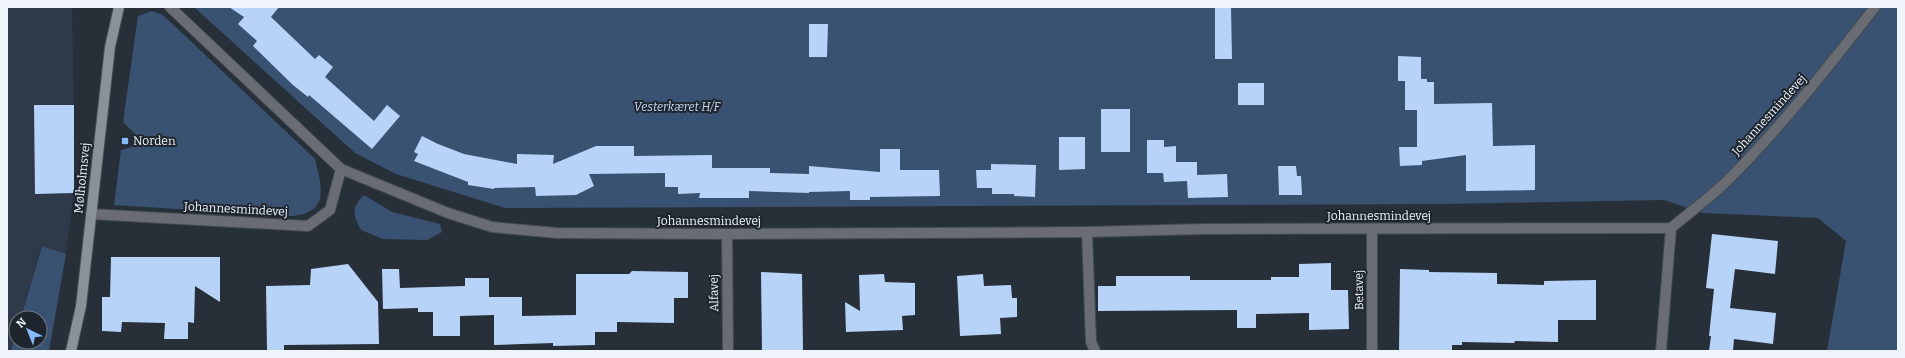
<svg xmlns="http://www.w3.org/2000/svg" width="1905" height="358" font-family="Bitter,serif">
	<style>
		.built { fill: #2e3949 }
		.green { fill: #3a5271 }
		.building { fill: #b7d3f8 }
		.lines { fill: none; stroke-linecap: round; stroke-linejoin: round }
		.street-casing { stroke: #434b54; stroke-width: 12 }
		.secondary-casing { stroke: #434b54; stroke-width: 12 }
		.street { stroke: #696d73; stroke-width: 10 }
		.secondary { stroke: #8a9199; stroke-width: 10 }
		.poi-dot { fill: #88bafc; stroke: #1e252f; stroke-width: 1.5 }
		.labels { text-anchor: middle; stroke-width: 4; stroke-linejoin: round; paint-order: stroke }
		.park-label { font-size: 12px; font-style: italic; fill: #c7dbf5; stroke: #1e252f }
		.street-label { font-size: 12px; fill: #eff4fb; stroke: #1e252f }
		.poi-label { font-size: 12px; fill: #eff4fb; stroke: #1e252f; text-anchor: start }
	</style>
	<rect width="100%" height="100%" fill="#272f39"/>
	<path class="built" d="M7 7H72L74 105V193L66 254 41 246 21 318H16V336L12 351H7Z"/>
	<g class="green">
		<path d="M194 7H1898V351H1827L1846 241 1818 218 1703 213 1664 200 1441 204 505 208 396 174 355 153Z"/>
		<path d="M152 11 163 15 315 159C322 187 330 214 290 216L114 205 121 150 136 146 138 137 123 122 138 16Z"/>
		<path d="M364 195 392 212 440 224 442 232 427 240 383 239 361 230C353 214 351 208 364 195Z"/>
		<path d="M42 246 66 254 49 351H11L16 334V342H40V318H21Z"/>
	</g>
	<g class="building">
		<path d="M229 7H279L271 17 315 59 319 55 333 67 325 77 374 121 387 105 400 116 372 149 309 95 308 97 293 85 253 46 257 41 238 24 244 17Z"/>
		<path d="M1215 7H1231L1232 59H1215Z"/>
		<path d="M809 24H828L827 57H809Z"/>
		<path d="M1398 56 1421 57V79H1427V82H1434V104L1492 103 1493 146 1535 145V190L1466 191V155L1422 161V165L1400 166 1399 147H1417V110H1405V81H1398Z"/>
		<rect x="1238" y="83" width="26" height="22"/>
		<path d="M34 105H74V193L35 194Z"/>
		<rect x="1101" y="109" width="29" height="43"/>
		<path d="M422 136 438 144 464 154 517 164V154L554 155 553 164 596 146H634V156L712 155V168H770V173L809 174V166L880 172V149H900V170H939L940 196 870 197V200H850V191L809 192V193L749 191V198H699L700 193 678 194V187H665V173L589 174 594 186 576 195 536 196 535 187 494 188V189L468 185V182L414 161 418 154 414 152Z"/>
		<path d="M1059 137H1085V169L1059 170Z"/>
		<path d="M1147 140H1164V147L1176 146V162H1197V175L1227 174 1228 197 1188 198 1187 181 1164 182 1163 173H1147Z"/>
		<path d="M991 164 1036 165 1035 197 1014 196V194H992V188H977L976 170H991Z"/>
		<path d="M1278 166H1296L1297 176H1301L1302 195H1279Z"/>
		<path d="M1712 234 1778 241 1775 274 1735 269 1730 308 1776 313 1773 344 1734 339 1733 351H1709L1711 336H1709L1714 289 1706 288Z"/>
		<path d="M111 257H220V302L195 286 194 323 188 322V339H164L165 323 122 322 121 332 102 331V297H110Z"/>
		<path d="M1331 263V290H1348L1349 329 1309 330V313L1256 314V328H1237V310L1098 311V286H1116V276H1190V280H1271V277H1299V264Z"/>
		<path d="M348 264 378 302 379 344 284 345V351H267L266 286 310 285 311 269Z"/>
		<path d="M382 269H399L400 288 465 286V278H489V297H522V316L576 315V274H629L632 271 688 272V298H674V323L617 322V332H595V345L553 346V343L494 345V315L460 316V336H433V312H418V308L383 309Z"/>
		<path d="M1400 269 1429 270V272L1497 273V284L1544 285V281L1596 280V320H1558V342L1515 341 1514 343 1462 342V345H1452V351H1399Z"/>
		<path d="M761 272 802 274 803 351H762Z"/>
		<path d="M884 274 885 282 915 283V315L902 316 903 330 846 332 845 302 860 311 859 275Z"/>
		<path d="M983 274 984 286 1011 285 1012 298H1017V317L1000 318 1001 334 960 336 957 276Z"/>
	</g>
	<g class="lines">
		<g class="street-casing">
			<g id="street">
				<path d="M170 7 341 169 448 213 492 227 557 233 727 234 1087 232 1203 229 1671 228C1690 212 1711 197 1729 179 1782 126 1829 66 1875 7"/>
				<path d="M91 214 308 226 330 210 341 169"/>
				<path d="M1372 229V351"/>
				<path d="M1087 232 1091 342 1095 351"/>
				<path d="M727 234 728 351"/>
				<path d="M1661 351 1671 228"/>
			</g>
		</g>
		<g class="secondary-casing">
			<path id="secondary" d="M71 351 81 306 110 47 119 7"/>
		</g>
		<use href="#street" class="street"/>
		<use href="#secondary" class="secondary"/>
	</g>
	<rect class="poi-dot" x="121" y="137" width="8" height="8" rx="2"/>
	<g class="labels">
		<g class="park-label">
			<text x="677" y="111">Vesterkæret H/F</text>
		</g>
		<g class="street-label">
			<text transform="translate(1769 115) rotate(-48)" y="4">Johannesmindevej</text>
			<text transform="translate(82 178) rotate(-84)" y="4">Mølholmsvej</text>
			<text transform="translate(236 209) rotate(3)" y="4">Johannesmindevej</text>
			<text x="1379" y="220">Johannesmindevej</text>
			<text x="709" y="225">Johannesmindevej</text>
			<text transform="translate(1359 290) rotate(-91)" y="4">Betavej</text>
			<text transform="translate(714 293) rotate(-91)" y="4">Alfavej</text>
		</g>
		<g class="poi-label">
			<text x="133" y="145">Norden</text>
		</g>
	</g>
	<rect width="1905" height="358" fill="none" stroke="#eff4fb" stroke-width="16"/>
	<g transform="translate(28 330) rotate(317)"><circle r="19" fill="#1e252f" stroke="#727881"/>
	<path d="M0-3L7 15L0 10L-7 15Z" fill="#88bafc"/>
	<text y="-6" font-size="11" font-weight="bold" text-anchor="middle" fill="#eff4fb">N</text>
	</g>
</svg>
